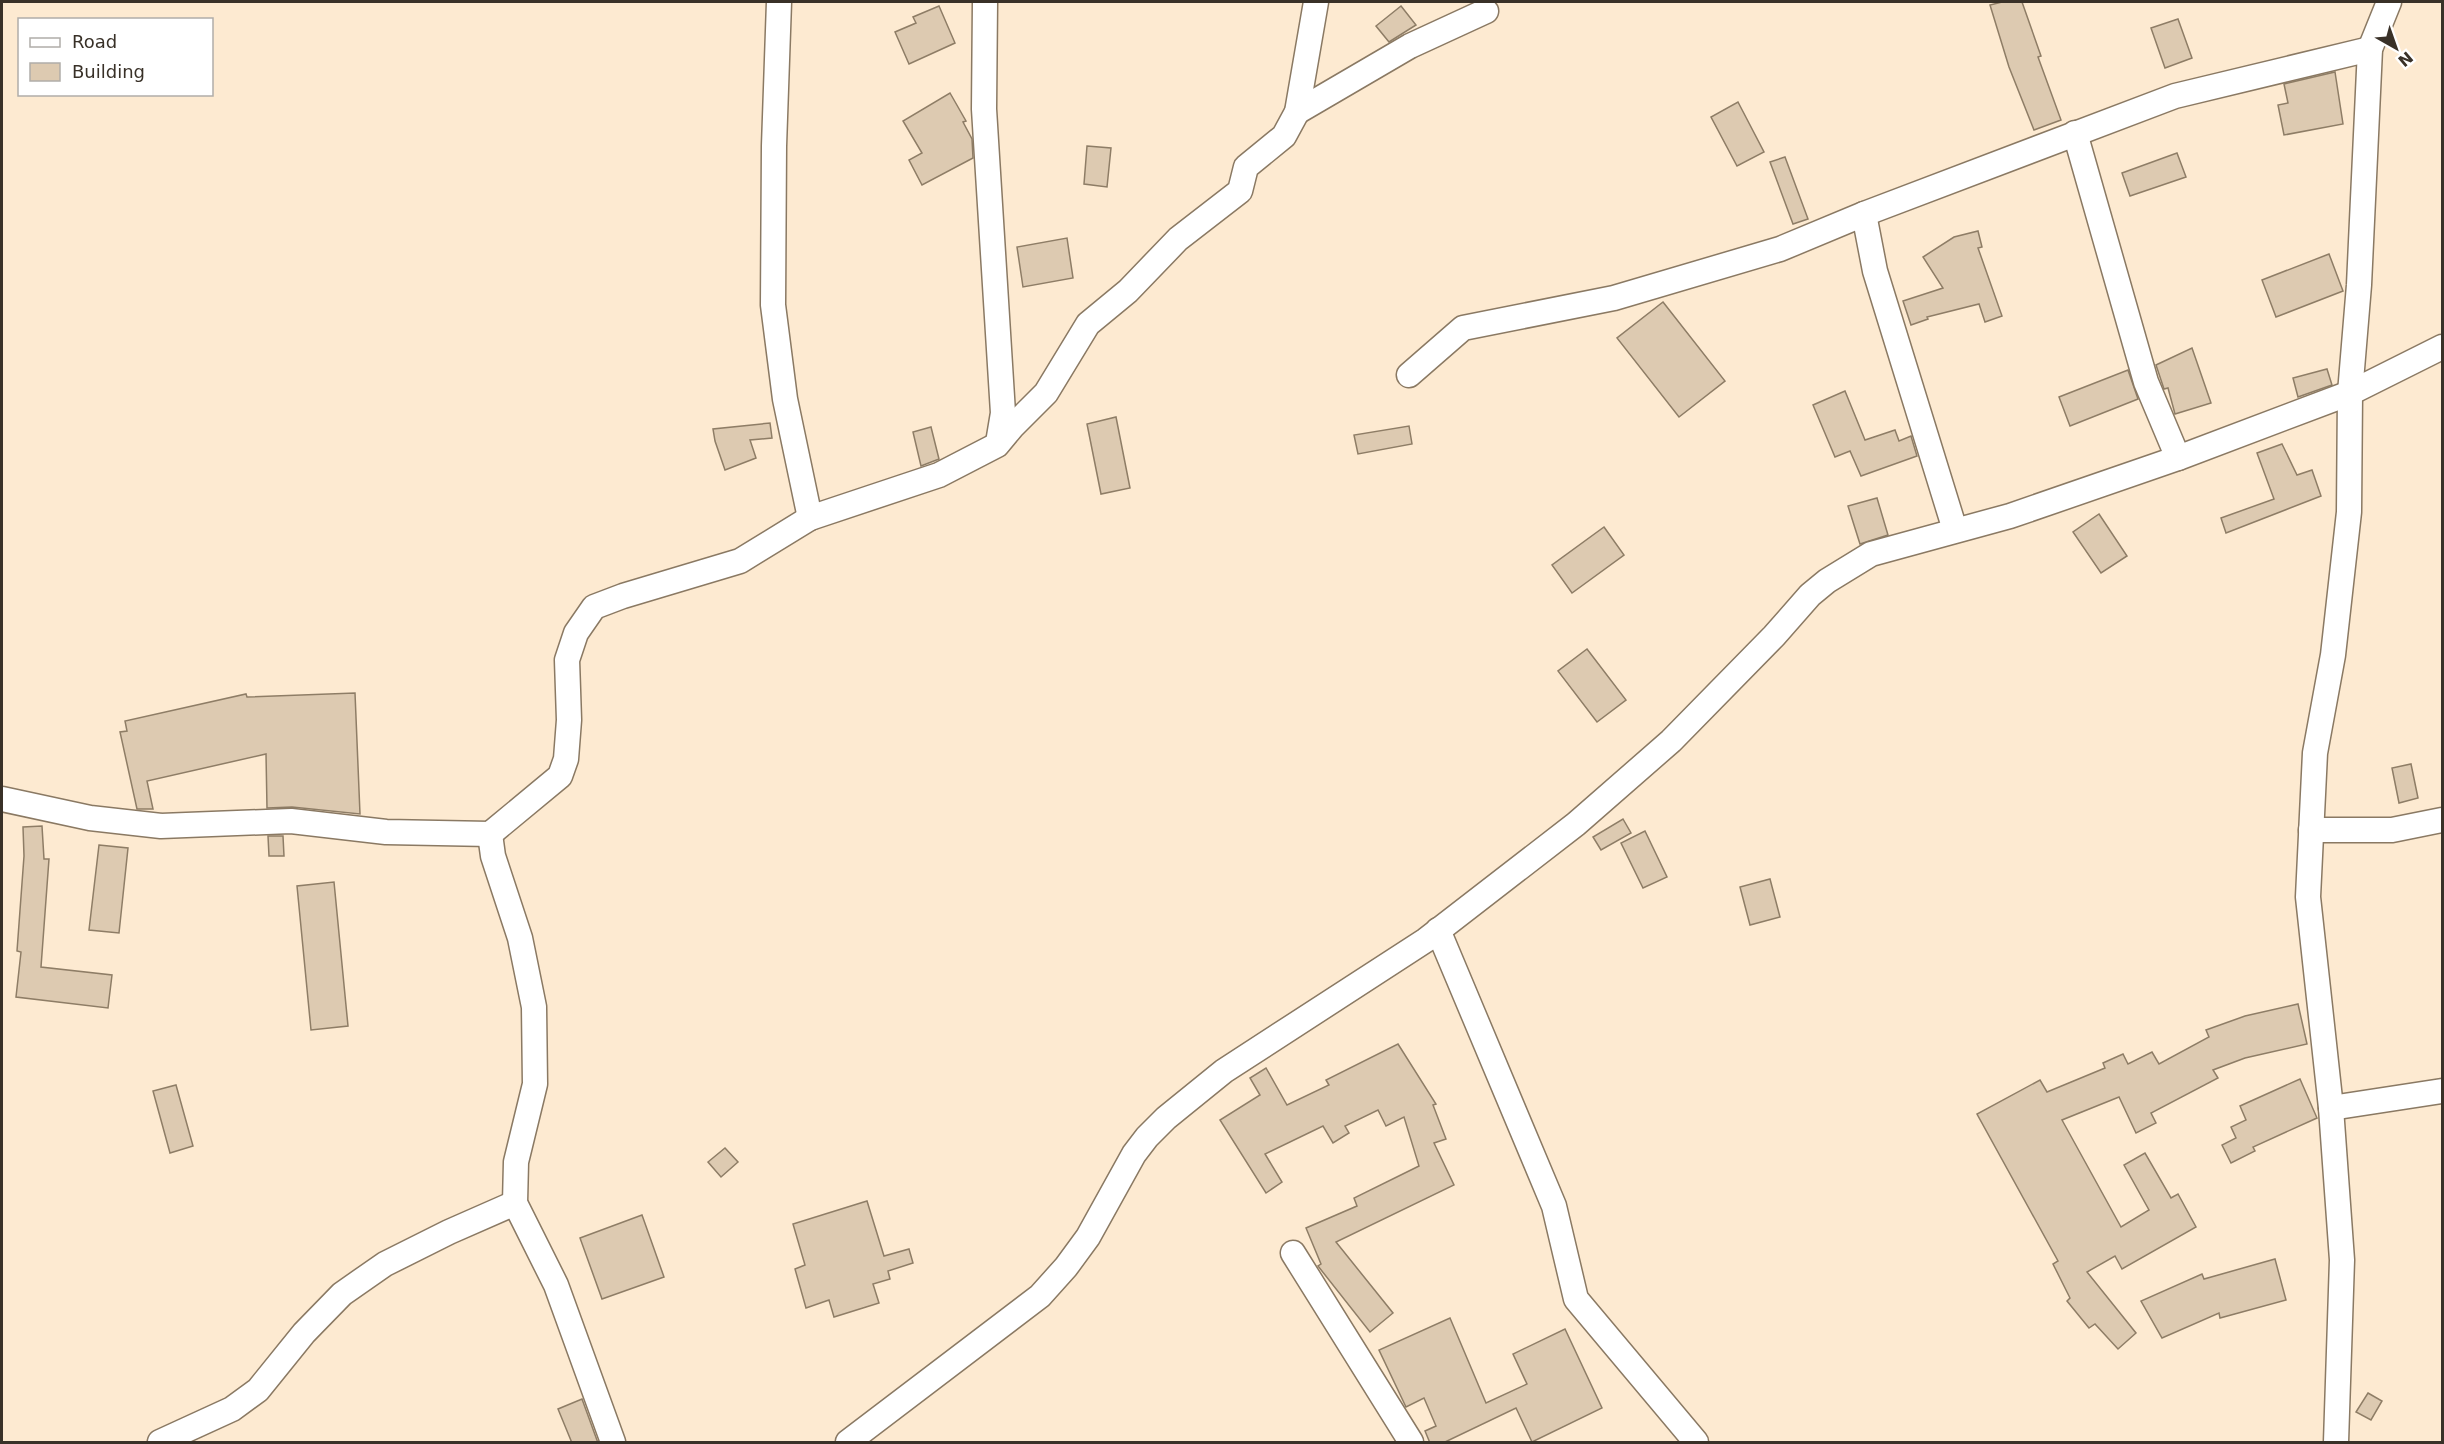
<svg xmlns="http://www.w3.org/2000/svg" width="2444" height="1444" font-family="'DejaVu Sans',sans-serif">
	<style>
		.building { fill: #ddcab1; stroke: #8e7d66; stroke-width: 1.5 }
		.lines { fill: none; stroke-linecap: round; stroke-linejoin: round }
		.minor-casing { stroke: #8a7963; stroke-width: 27 }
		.minor { stroke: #fff; stroke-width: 24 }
	</style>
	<rect width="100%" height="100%" fill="#fdead1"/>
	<g class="building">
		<path d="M2002 2H2022L2041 56 2038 57 2061 120 2034 130 2009 67 1990 5Z"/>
		<path d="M939 6 955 43 909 64 895 32 916 23 913 17Z"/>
		<path d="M1401 6 1416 25 1389 42 1376 26Z"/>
		<path d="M2178 19 2192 58 2165 68 2151 28Z"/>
		<path d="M2335 72 2343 124 2284 135 2278 105 2288 103 2284 84Z"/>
		<path d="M950 93 966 121 963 122 972 139 973 158 922 185 909 160 922 153 903 121Z"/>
		<path d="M1738 102 1764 152 1737 166 1711 117Z"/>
		<path d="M1087 146 1111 148 1107 187 1084 184Z"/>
		<path d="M2177 153 2186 177 2130 196 2122 173Z"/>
		<path d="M1785 157 1808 219 1793 224 1770 162Z"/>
		<path d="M1978 231 1982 247 1978 248 2002 316 1985 322 1979 304 1927 317 1928 319 1911 325 1903 301 1943 288 1923 257 1954 237Z"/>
		<path d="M1067 238 1073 278 1023 287 1017 247Z"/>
		<path d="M2329 254 2343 291 2276 317 2262 280Z"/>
		<path d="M1663 302 1725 381 1679 417 1617 338Z"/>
		<path d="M2192 348 2211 403 2175 414 2168 388 2164 389 2156 365Z"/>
		<path d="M2327 369 2332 385 2298 397 2293 378Z"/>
		<path d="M2128 370 2138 399 2070 426 2059 397Z"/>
		<path d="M1845 391 1865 440 1895 430 1899 441 1911 436 1917 456 1861 476 1850 451 1835 457 1813 405Z"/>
		<path d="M1116 417 1130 488 1101 494 1087 424Z"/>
		<path d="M770 423 772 438 750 440 756 458 725 470 715 441 713 429Z"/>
		<path d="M1409 426 1412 444 1358 454 1354 435Z"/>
		<path d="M931 427 939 459 921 466 913 432Z"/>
		<path d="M2282 444 2297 475 2312 470 2321 496 2226 533 2221 518 2274 499 2257 453Z"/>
		<path d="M1877 498 1888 535 1860 544 1848 506Z"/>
		<path d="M2099 514 2127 556 2101 573 2073 532Z"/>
		<path d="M1604 527 1624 555 1572 593 1552 565Z"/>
		<path d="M1587 649 1626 700 1597 722 1558 671Z"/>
		<path d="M355 693 360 814 292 807 267 808 266 754 147 781 153 809H137L120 732 127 731 125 721 246 694 247 697Z"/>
		<path d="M2411 764 2418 798 2399 803 2392 768Z"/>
		<path d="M1623 819 1631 833 1601 850 1593 837Z"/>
		<path d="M42 826 44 859H49L41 967 112 975 108 1008 16 997 21 952 17 951 24 856 23 827Z"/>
		<path d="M1645 831 1667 877 1643 888 1621 843Z"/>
		<path d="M268 836H283L284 856H269Z"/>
		<path d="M99 845 128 848 119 933 89 930Z"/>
		<path d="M1770 879 1780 917 1750 925 1740 887Z"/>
		<path d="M334 882 348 1026 311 1030 297 886Z"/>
		<path d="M2298 1004 2307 1044 2245 1058 2213 1070 2218 1078 2151 1113 2156 1123 2136 1133 2119 1097 2062 1120 2121 1227 2149 1210 2124 1165 2145 1153 2171 1198 2178 1194 2196 1227 2122 1269 2115 1256 2087 1272 2136 1333 2118 1349 2095 1324 2089 1328 2067 1301 2070 1298 2053 1264 2058 1261 1977 1114 2040 1080 2047 1092 2105 1068 2103 1063 2123 1054 2128 1064 2152 1052 2159 1064 2209 1037 2206 1030 2245 1016Z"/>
		<path d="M1398 1044 1436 1104 1433 1105 1446 1139 1434 1143 1454 1185 1336 1242 1393 1313 1370 1332 1318 1266 1321 1264 1306 1228 1357 1206 1354 1198 1419 1166 1404 1117 1386 1126 1378 1110 1345 1126 1349 1133 1333 1143 1323 1126 1265 1154 1282 1182 1266 1193 1220 1120 1260 1095 1250 1078 1266 1068 1287 1105 1329 1085 1326 1080Z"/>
		<path d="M2300 1079 2317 1118 2253 1147 2255 1151 2231 1163 2222 1145 2236 1138 2231 1127 2246 1120 2240 1106Z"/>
		<path d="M176 1085 193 1146 170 1153 153 1091Z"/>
		<path d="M725 1148 738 1162 721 1177 708 1162Z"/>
		<path d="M867 1201 884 1256 909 1249 913 1263 888 1271 890 1279 873 1284 879 1303 834 1317 829 1300 806 1308 795 1269 805 1265 793 1224Z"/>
		<path d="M642 1215 664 1277 602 1299 580 1238Z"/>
		<path d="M2275 1259 2286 1300 2220 1318 2219 1313 2162 1338 2141 1301 2202 1274 2204 1279Z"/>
		<path d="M1450 1318 1486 1403 1527 1384 1513 1354 1565 1329 1602 1408 1532 1442 1516 1408 1443 1443H1430L1425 1431 1436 1426 1424 1398 1406 1407 1379 1350Z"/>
		<path d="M2368 1393 2382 1401 2371 1420 2356 1412Z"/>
		<path d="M582 1399 598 1443H572L558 1409Z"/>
	</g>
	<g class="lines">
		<g class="minor-casing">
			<g id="minor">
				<path d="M779 2 774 146 773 305 785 399 810 518"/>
				<path d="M985 2 984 109 1003 413 998 443"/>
				<path d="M1297 112 1410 46 1486 11"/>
				<path d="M2075 133 2146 382 2178 458"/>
				<path d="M1864 214 1875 271 1955 530"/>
				<path d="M1409 375 1463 328 1614 298 1780 249 1864 214 2175 96 2370 49"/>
				<path d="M2 799 90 818 161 826 291 821 386 832 490 834 560 776 566 759 569 720 567 660 576 633 594 607 623 596 740 561 810 518 939 475 997 445 1012 427 1046 393 1088 324 1128 291 1178 239 1240 191 1246 167 1284 136 1297 112 1316 2"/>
				<path d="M2311 830H2392L2442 820"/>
				<path d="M490 834 493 856 520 938 534 1007 535 1084 516 1162 515 1203 556 1285 613 1442"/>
				<path d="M1438 930 1554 1206 1576 1299 1696 1442"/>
				<path d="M2331 1108 2442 1091"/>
				<path d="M1293 1253 1411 1442"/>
				<path d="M160 1442 232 1409 258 1390 304 1333 342 1294 385 1264 449 1232 515 1203"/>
				<path d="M848 1442 1040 1296 1066 1267 1088 1237 1134 1154 1147 1137 1166 1118 1224 1071 1426 940 1576 824 1671 741 1774 636 1810 595 1827 581 1871 554 2010 516 2178 458 2350 393 2442 347"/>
				<path d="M2336 1442 2342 1260 2331 1108 2308 897 2315 753 2333 655 2349 512 2350 393 2359 285 2370 49 2389 2"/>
			</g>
		</g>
		<use href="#minor" class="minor"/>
	</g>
	<rect width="2444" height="1444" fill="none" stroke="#393128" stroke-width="6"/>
	<rect x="18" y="18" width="195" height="78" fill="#ffffff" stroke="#b0ada9" stroke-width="1.5"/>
	<rect x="30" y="38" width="30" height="9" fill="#ffffff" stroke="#b0ada9" stroke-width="1.5"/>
	<text x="72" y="48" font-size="18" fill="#393128">Road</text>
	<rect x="30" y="63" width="30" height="18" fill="#ddcab1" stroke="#b0ada9" stroke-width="1.5"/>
	<text x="72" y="78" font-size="18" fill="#393128">Building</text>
	<g transform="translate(2396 48) rotate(140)" stroke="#ffffff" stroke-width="4.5" paint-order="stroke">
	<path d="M0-4.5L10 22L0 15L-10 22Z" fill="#393128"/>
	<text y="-9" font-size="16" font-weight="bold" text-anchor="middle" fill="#393128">N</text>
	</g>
</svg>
